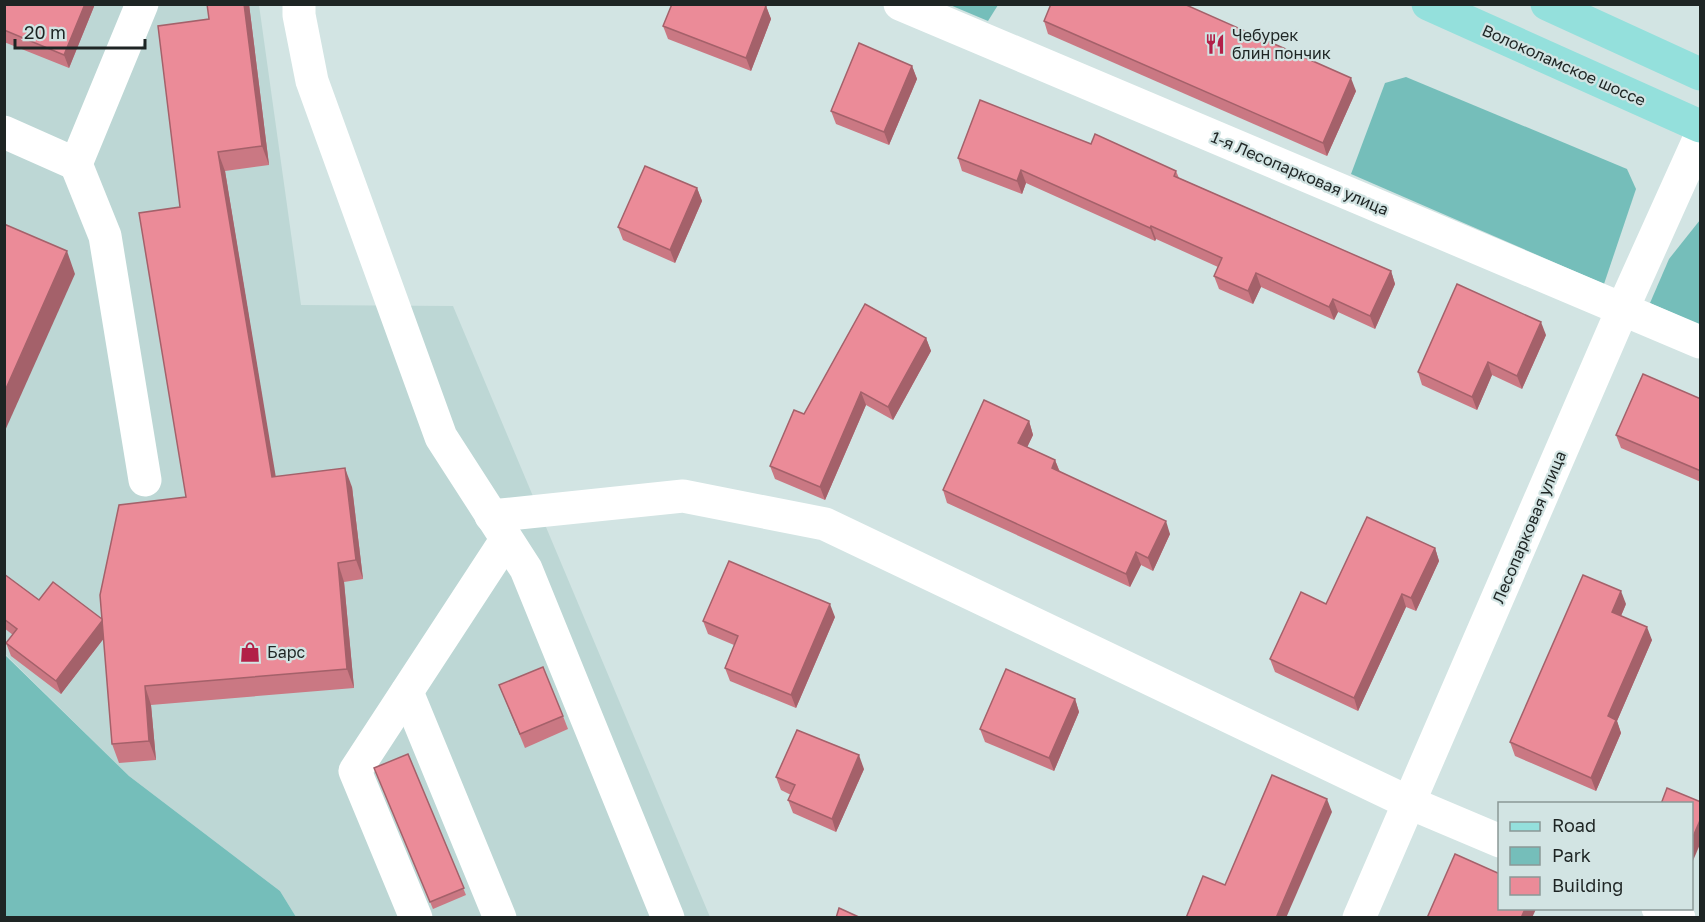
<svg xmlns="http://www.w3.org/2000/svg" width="1705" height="922" font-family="'Golos Text',sans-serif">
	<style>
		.built { fill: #bdd7d5 }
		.green { fill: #75beba }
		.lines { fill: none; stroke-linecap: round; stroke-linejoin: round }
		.minor { stroke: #fff; stroke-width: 33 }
		.major { stroke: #94e0dc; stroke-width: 33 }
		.wall { fill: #ca7883 }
		.shaded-wall { fill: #a4616a }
		.building { fill: #eb8b98; stroke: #a4616a; stroke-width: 1.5 }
		.labels { text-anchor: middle; stroke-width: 4.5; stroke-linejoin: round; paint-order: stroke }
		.poi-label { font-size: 16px; fill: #1e2524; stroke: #d2e4e3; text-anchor: start }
		.street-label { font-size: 16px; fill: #1e2524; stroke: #d2e4e3 }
	</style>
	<rect width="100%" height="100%" fill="#d2e4e3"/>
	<path class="built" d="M4 5H259L301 305 453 306 710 917H296L280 891 129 776 5 654Z"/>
	<g class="green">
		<path d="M950 5H998L988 21Z"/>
		<path d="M1406 77 1627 169 1636 189 1604 284 1351 174 1385 83Z"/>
		<path d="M1700 220V325L1650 303 1669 259Z"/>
		<path d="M4 654 129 776 280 891 296 917H5Z"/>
	</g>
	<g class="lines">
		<g class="minor">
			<path d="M299 4V15L312 81 441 437 526 569 668 918"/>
			<path d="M900 4 1700 342"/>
			<path d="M4 132 76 164 142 4"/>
			<path d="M76 164 105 236 145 480"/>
			<path d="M491 516 683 496 825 524 1410 803 1500 841"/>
			<path d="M407 692 500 918"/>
			<path d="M1658 908 1679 918"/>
			<path d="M416 918 355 771 506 540"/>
			<path d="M1359 918 1623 308 1700 137"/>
		</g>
		<g class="major">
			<path d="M1428 4 1700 126"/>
			<path d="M1547 4 1700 74"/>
		</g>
	</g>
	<g class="wall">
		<path d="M6 4H95L69 68 4 42V8Z"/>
		<path d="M249 4 269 165 225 171 275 477 352 487 363 579 344 582 354 688 151 705 156 760 119 763 112 744 104 638 61 694 11 656 6 643 13 635 4 628V574L39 600 102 619 186 497 180 207 209 19Z"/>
		<path d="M766 6 771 19 751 71 668 39 663 26Z"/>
		<path d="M1044 21 1356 91 1327 156 1048 34Z"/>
		<path d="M912 66 917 79 889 145 836 124 831 111Z"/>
		<path d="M1091 144 1176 171 1179 178 1391 271 1395 284 1375 329 1338 312 1334 320 1261 287 1253 304 1219 289 1214 276 1218 267 1156 239 1155 241 1026 183 1022 194 962 171 958 158Z"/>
		<path d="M697 188 702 201 675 263 623 240 618 227Z"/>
		<path d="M1546 335 1522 389 1492 375 1477 410 1422 385 1418 372Z"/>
		<path d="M926 338 931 351 893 420 866 405 825 500 775 479 770 466 804 414Z"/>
		<path d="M1701 399V482L1621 448 1616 435Z"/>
		<path d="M1029 421 1033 435 1027 447 1055 460 1060 472 1170 534 1153 571 1141 565 1130 587 947 503 943 490Z"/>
		<path d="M1435 548 1439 561 1416 611 1406 607 1358 711 1275 672 1270 659 1326 604Z"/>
		<path d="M1626 604 1621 616 1652 640 1617 721 1621 733 1596 791 1515 756 1510 742Z"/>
		<path d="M835 617 796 708 730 681 725 668 734 645 708 634 703 621Z"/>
		<path d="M499 685 563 716 568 729 525 748Z"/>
		<path d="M1075 699 1079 712 1054 771 985 742 980 729Z"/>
		<path d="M408 754 466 895 433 909 377 775Z"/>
		<path d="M864 769 836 832 793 813 788 800 791 795 781 790 776 777Z"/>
	</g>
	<g class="shaded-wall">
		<path d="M85 4H95L69 68 64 55Z"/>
		<path d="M244 4H249L269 165 262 146Z"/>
		<path d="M766 6 771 19 751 71 746 58Z"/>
		<path d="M912 66 917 79 889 145 884 132Z"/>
		<path d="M1351 78 1356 91 1327 156 1323 143Z"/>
		<path d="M218 152 225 171 279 496 272 477Z"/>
		<path d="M1021 170 1026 183 1022 194 1017 181Z"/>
		<path d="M697 188 702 201 675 263 670 250Z"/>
		<path d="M1151 226 1156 239 1155 241 1150 228Z"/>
		<path d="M67 251 75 274 4 433V393Z"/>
		<path d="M1391 271 1395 284 1375 329 1370 316Z"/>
		<path d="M1256 273 1261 287 1253 304 1248 291Z"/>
		<path d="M1333 299 1338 312 1334 320 1329 307Z"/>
		<path d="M1541 322 1546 335 1522 389 1517 376Z"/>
		<path d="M926 338 931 351 893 420 888 407Z"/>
		<path d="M1488 362 1492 375 1477 410 1472 397Z"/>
		<path d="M861 392 866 405 825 500 820 487Z"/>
		<path d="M1029 421 1033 435 1023 456 1018 443Z"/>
		<path d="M1055 460 1060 473 1052 468Z"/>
		<path d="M345 468 352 487 363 579 356 560Z"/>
		<path d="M1166 521 1170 534 1153 571 1148 558Z"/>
		<path d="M1435 548 1439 561 1416 611 1411 598Z"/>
		<path d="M1136 552 1141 565 1130 587 1126 574Z"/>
		<path d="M338 563 344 582 354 688 347 669Z"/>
		<path d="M1621 591 1626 604 1617 625 1612 612Z"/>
		<path d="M1402 594 1406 607 1358 711 1354 698Z"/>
		<path d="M830 604 835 617 796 708 791 695Z"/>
		<path d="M103 620 108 633 61 694 56 681Z"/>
		<path d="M1647 627 1652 640 1617 721 1621 733 1596 791 1591 778 1608 716Z"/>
		<path d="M145 686 151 705 156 760 149 741Z"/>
		<path d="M1075 699 1079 712 1054 771 1049 758Z"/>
		<path d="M859 755 864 769 836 832 832 819Z"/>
		<path d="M1327 799 1332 812 1286 918H1276Z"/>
		<path d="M1701 818V842L1692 863V839Z"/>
		<path d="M1525 909H1536L1532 918H1521Z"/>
	</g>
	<g class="building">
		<path d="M6 4H85L64 55 4 30V8Z"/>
		<path d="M207 4H244L262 146 218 152 272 477 345 468 356 560 338 563 347 669 145 686 149 741 112 744 100 595 119 505 186 497 139 213 180 207 158 26 209 19Z"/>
		<path d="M672 4H762L766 6 746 58 663 26Z"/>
		<path d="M1051 4H1184L1351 78 1323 143 1044 21Z"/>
		<path d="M859 43 912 66 884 132 831 111Z"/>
		<path d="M980 100 1091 144 1095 134 1176 171 1174 176 1391 271 1370 316 1333 299 1329 307 1256 273 1248 291 1214 276 1222 258 1151 226 1150 228 1021 170 1017 181 958 158Z"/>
		<path d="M645 166 697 188 670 250 618 227Z"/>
		<path d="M4 224 67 251 4 393Z"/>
		<path d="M1457 284 1541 322 1517 376 1488 362 1472 397 1418 372Z"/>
		<path d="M865 304 926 338 888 407 861 392 820 487 770 466 794 410 804 414Z"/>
		<path d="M1643 374 1701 399V471L1616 435Z"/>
		<path d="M984 400 1029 421 1018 443 1055 460 1052 468 1166 521 1148 558 1136 552 1126 574 943 490Z"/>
		<path d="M1367 517 1435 548 1411 598 1402 594 1354 698 1270 659 1301 592 1326 604Z"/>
		<path d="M729 561 830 604 791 695 725 668 738 636 703 621Z"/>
		<path d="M4 574 39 600 53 582 102 619V621L56 681 6 643 17 629 4 619Z"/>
		<path d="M1583 575 1621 591 1612 612 1647 627 1608 716 1616 720 1591 778 1510 742Z"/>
		<path d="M543 667 563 716 520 734 499 685Z"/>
		<path d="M1006 669 1075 699 1049 758 980 729Z"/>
		<path d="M797 730 859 755 832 819 788 800 795 785 776 777Z"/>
		<path d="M408 754 464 888 430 902 374 768Z"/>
		<path d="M1272 775 1327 799 1276 918H1186L1203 876 1225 885Z"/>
		<path d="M1667 788 1701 802V818L1692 839V804H1661Z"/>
		<path d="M1455 854 1500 874V909H1525L1521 918H1427Z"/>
		<path d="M839 908 861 918H836Z"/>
	</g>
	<defs>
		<g id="restaurant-bare" transform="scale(1.62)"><path d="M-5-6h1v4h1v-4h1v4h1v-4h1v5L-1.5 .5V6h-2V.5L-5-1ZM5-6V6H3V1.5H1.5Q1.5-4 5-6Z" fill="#b22048" stroke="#d2e4e3" stroke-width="2.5" paint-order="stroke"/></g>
		<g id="shop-bare" transform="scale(1.62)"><path d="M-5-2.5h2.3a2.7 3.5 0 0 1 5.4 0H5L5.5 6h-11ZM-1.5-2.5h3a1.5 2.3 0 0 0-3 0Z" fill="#b22048" stroke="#d2e4e3" stroke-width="2.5" paint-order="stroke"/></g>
	</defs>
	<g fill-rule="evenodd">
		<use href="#restaurant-bare" x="1215" y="44"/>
		<use href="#shop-bare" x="250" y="652"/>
	</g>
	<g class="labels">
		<g class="poi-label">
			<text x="1232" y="41">Чебурек<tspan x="1232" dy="18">блин пончик</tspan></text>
			<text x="267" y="658">Барс</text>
		</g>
		<g class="street-label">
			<text transform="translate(1564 65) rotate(24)" y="6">Волоколамское шоссе</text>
			<text transform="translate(1300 173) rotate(23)" y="6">1-я Лесопарковая улица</text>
			<text transform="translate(1529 527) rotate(-67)" y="6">Лесопарковая улица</text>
		</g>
	</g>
	<rect width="1705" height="922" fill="none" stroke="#1e2524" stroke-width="12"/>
	<rect x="1498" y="802" width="195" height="108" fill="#d2e4e3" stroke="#8a9897" stroke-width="1.5"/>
	<rect x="1510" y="822" width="30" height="9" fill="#94e0dc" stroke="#8a9897" stroke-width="1.5"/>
	<text x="1552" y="832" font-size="18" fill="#1e2524">Road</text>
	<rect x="1510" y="847" width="30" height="18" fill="#75beba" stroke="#8a9897" stroke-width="1.5"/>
	<text x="1552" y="862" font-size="18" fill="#1e2524">Park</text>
	<rect x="1510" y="877" width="30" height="18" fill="#eb8b98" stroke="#8a9897" stroke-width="1.5"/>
	<text x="1552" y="892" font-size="18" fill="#1e2524">Building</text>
	<path d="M15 39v9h130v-9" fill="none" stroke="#1e2524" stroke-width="3"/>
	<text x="24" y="39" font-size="18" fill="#1e2524" stroke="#d2e4e3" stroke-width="4.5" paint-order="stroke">20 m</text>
</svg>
